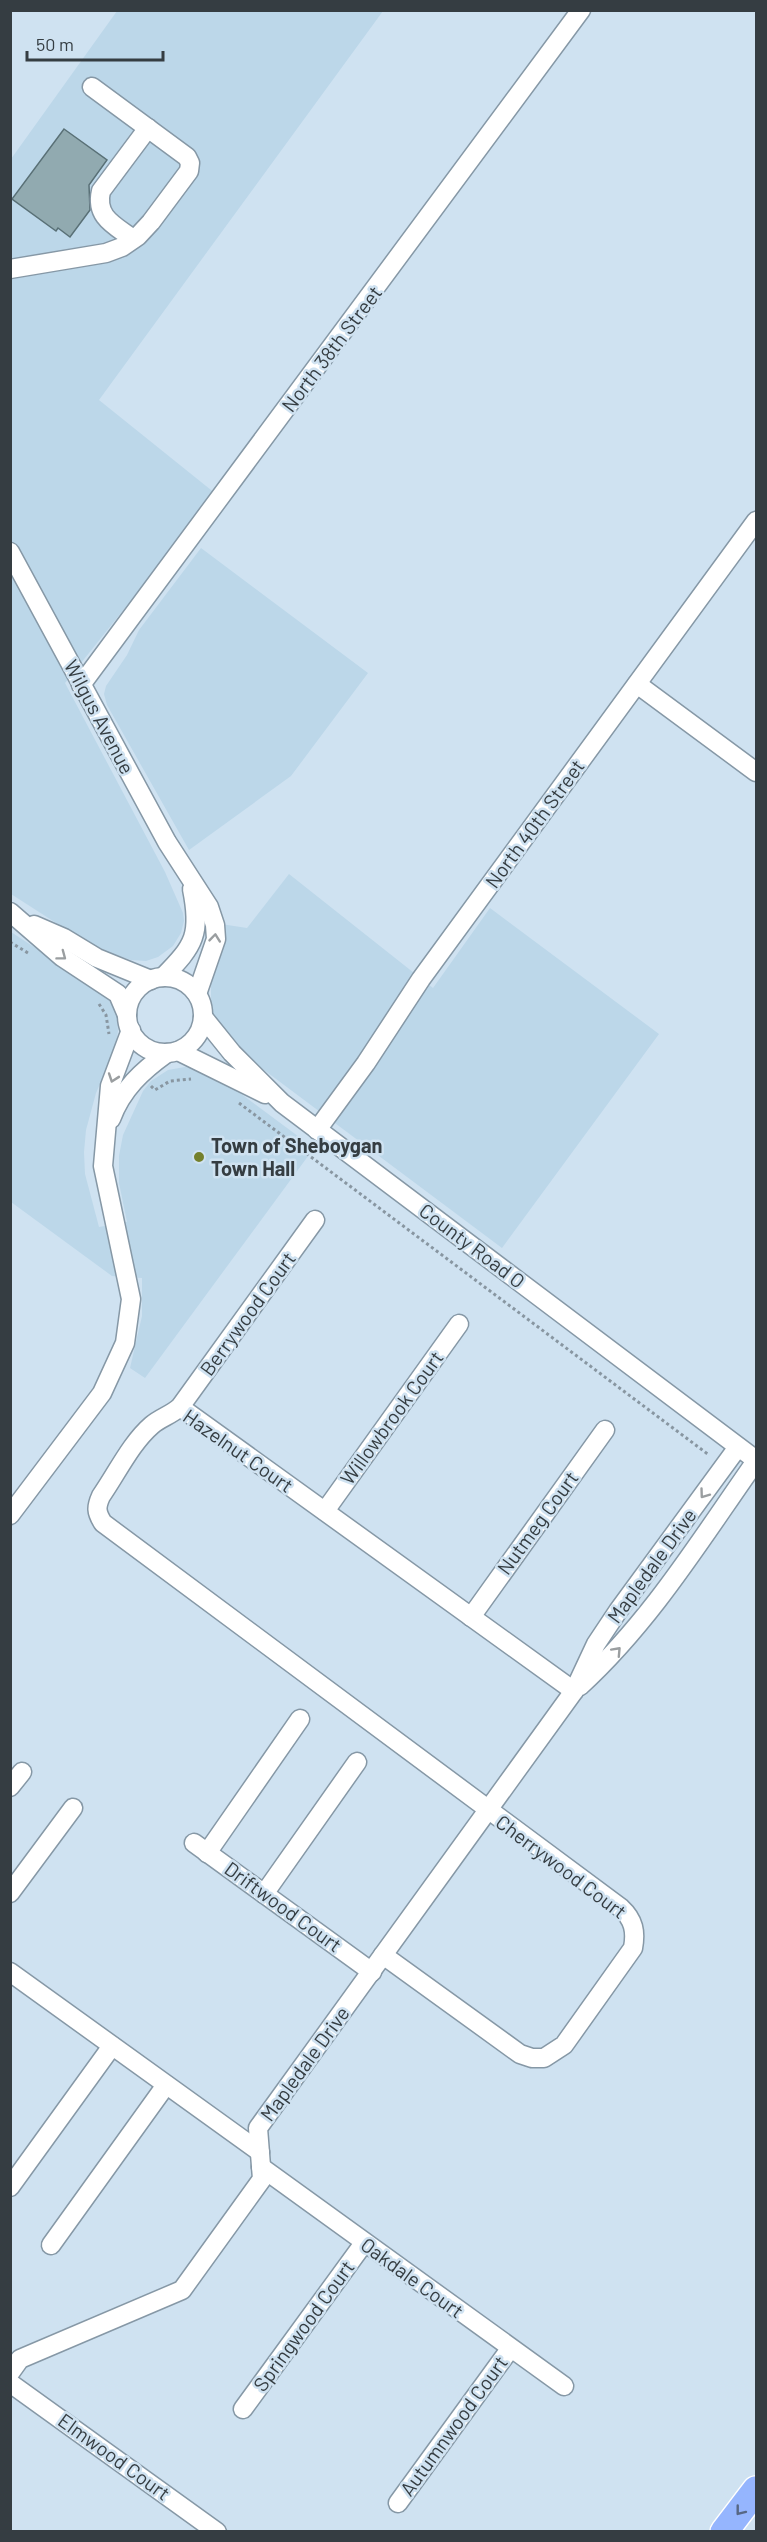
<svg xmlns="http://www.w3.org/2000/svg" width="767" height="2542" font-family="Barlow,sans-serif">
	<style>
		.built { fill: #bcd7e9 }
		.building { fill: #91aab0; stroke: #597076; stroke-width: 1.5 }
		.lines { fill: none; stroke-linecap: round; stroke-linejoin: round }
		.minor-casing { stroke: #8698a6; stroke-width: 21 }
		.highway-casing { stroke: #fff; stroke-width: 30 }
		.path { stroke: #8896a1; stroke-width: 3; stroke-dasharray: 3 3; stroke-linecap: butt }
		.minor { stroke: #fff; stroke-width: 18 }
		.highway { stroke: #95b5fe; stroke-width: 27 }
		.oneway { stroke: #9a9ea0 }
		.oneway2 { stroke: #576784 }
		.poi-dot { fill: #74802c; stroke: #cfe2f1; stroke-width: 2 }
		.labels { text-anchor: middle; stroke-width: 5; stroke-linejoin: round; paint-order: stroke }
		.street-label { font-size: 20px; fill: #353d42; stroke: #cfe2f1 }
		.poi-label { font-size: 20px; font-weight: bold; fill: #353d42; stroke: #cfe2f1; text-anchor: start }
	</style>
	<rect width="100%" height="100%" fill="#cfe2f1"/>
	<g class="built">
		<path d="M117 11H383L99 400 216 494 65 683 165 872 183 913 184 921 181 933 173 946 158 957 146 961 131 960 95 948 11 894V159Z"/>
		<path d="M201 548 368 673 291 776 189 850 107 705 104 694 106 686 127 655 139 630Z"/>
		<path d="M289 874 433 988 490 908 659 1034 502 1248 232 1046 215 1023 211 1011V985L221 924 247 928Z"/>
		<path d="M11 932 106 994 117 1015 118 1031 115 1050 96 1093 86 1130 84 1152 85 1174 99 1227 127 1222 119 1183V1156L123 1135 143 1091 151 1081 168 1070 185 1067 199 1069 225 1082 314 1148 145 1378 130 1368 142 1316V1278L112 1276 11 1202Z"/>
	</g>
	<path class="building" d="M64 129 107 160 89 185 90 210 70 237 58 228 56 231 12 199Z"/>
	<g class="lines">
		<g class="minor-casing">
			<g id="minor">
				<path d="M133 239C114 225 95 217 101 191L148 128"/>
				<path d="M10 269 106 253 122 247 138 236 151 222 189 171 190 163 187 157 92 87"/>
				<path d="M10 552 167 842 209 907 215 925 216 939 197 994"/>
				<path d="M637 684 756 772"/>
				<path d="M81 685 581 10"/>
				<path d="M10 912 62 957 118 994 127 1015"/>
				<path d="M34 925 64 938 97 958 151 980"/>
				<path d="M163 977C195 945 201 934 192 889"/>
				<circle cx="165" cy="1015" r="38"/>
				<path d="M203 1017 232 1053 282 1103 756 1460"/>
				<path d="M178 1051 265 1094"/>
				<path d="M111 1119C122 1089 142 1071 167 1053"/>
				<path d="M317 1130 366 1063 421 979 756 521"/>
				<path d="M315 1220 180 1407C171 1415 160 1418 152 1425 131 1443 117 1473 101 1496 96 1507 96 1512 103 1523L621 1908C634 1920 636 1932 633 1948L564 2045 544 2058H532L520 2054 383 1955"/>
				<path d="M180 1407 574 1691"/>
				<path d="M325 1511 459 1324"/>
				<path d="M10 1515 102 1393 125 1343 131 1299 103 1166 110 1086 131 1030"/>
				<path d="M471 1617 605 1430"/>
				<path d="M580 1686C651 1621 701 1539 756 1461"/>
				<path d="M10 1787 22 1772"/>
				<path d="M194 1843 372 1972"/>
				<path d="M207 1853 300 1719"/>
				<path d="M10 1893 73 1808"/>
				<path d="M264 1894 357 1762"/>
				<path d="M10 1972 260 2152"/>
				<path d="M261 2167 564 2386"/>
				<path d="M10 2187 112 2046"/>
				<path d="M51 2245 166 2085"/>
				<path d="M10 2373 20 2359 182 2290 262 2179 258 2128 574 1691 596 1644 618 1611 738 1447"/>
				<path d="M10 2383 217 2532"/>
				<path d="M243 2409 364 2243"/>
				<path d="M398 2503 510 2349"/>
			</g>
		</g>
		<g class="highway-casing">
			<path id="highway" d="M724 2532 756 2490"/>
		</g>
		<g class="path">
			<path d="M10 942 28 953"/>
			<path d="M99 1004 106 1015 109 1034"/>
			<path d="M151 1086 155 1090 170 1081 191 1079"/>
			<path d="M239 1103 709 1455"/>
		</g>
		<use href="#minor" class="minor"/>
		<use href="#highway" class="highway"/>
	</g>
	<defs><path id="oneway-chevron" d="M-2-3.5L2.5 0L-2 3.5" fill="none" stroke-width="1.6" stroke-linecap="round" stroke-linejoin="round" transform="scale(1.5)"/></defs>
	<g class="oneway">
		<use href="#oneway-chevron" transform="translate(215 938) rotate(-84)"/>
		<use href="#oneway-chevron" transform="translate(62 956) rotate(37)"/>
		<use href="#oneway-chevron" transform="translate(113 1078) rotate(109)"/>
		<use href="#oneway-chevron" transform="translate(704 1494) rotate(126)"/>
		<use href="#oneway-chevron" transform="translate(617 1651) rotate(-47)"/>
	</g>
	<use class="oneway2" href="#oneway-chevron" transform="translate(740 2511) rotate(128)"/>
	<circle class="poi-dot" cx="199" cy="1157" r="6"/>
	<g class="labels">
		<g class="street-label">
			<text transform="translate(332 349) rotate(-53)" y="7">North 38th Street</text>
			<text transform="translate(99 717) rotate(62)" y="7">Wilgus Avenue</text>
			<text transform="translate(535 824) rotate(-54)" y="7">North 40th Street</text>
			<text transform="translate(472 1246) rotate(37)" y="7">County Road O</text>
			<text transform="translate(248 1314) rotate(-54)" y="7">Berrywood Court</text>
			<text transform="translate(392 1418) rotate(-54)" y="7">Willowbrook Court</text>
			<text transform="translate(238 1451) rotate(35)" y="7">Hazelnut Court</text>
			<text transform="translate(538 1523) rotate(-54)" y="7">Nutmeg Court</text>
			<text transform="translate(652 1566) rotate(-54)" y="7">Mapledale Drive</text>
			<text transform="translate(561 1867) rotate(37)" y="7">Cherrywood Court</text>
			<text transform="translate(283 1907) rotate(36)" y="7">Driftwood Court</text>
			<text transform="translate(305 2064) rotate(-54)" y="7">Mapledale Drive</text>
			<text transform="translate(412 2278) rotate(36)" y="7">Oakdale Court</text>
			<text transform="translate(304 2326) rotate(-54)" y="7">Springwood Court</text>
			<text transform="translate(454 2426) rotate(-54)" y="7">Autumnwood Court</text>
			<text transform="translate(114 2457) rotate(36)" y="7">Elmwood Court</text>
		</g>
		<g class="poi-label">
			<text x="211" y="1153">Town of Sheboygan<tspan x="211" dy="23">Town Hall</tspan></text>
		</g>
	</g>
	<rect width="767" height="2542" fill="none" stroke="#353d42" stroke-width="24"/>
	<path d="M27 51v9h136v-9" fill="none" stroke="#353d42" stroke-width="3"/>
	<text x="36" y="51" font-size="18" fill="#353d42" stroke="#cfe2f1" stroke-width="4.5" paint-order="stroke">50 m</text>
</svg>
